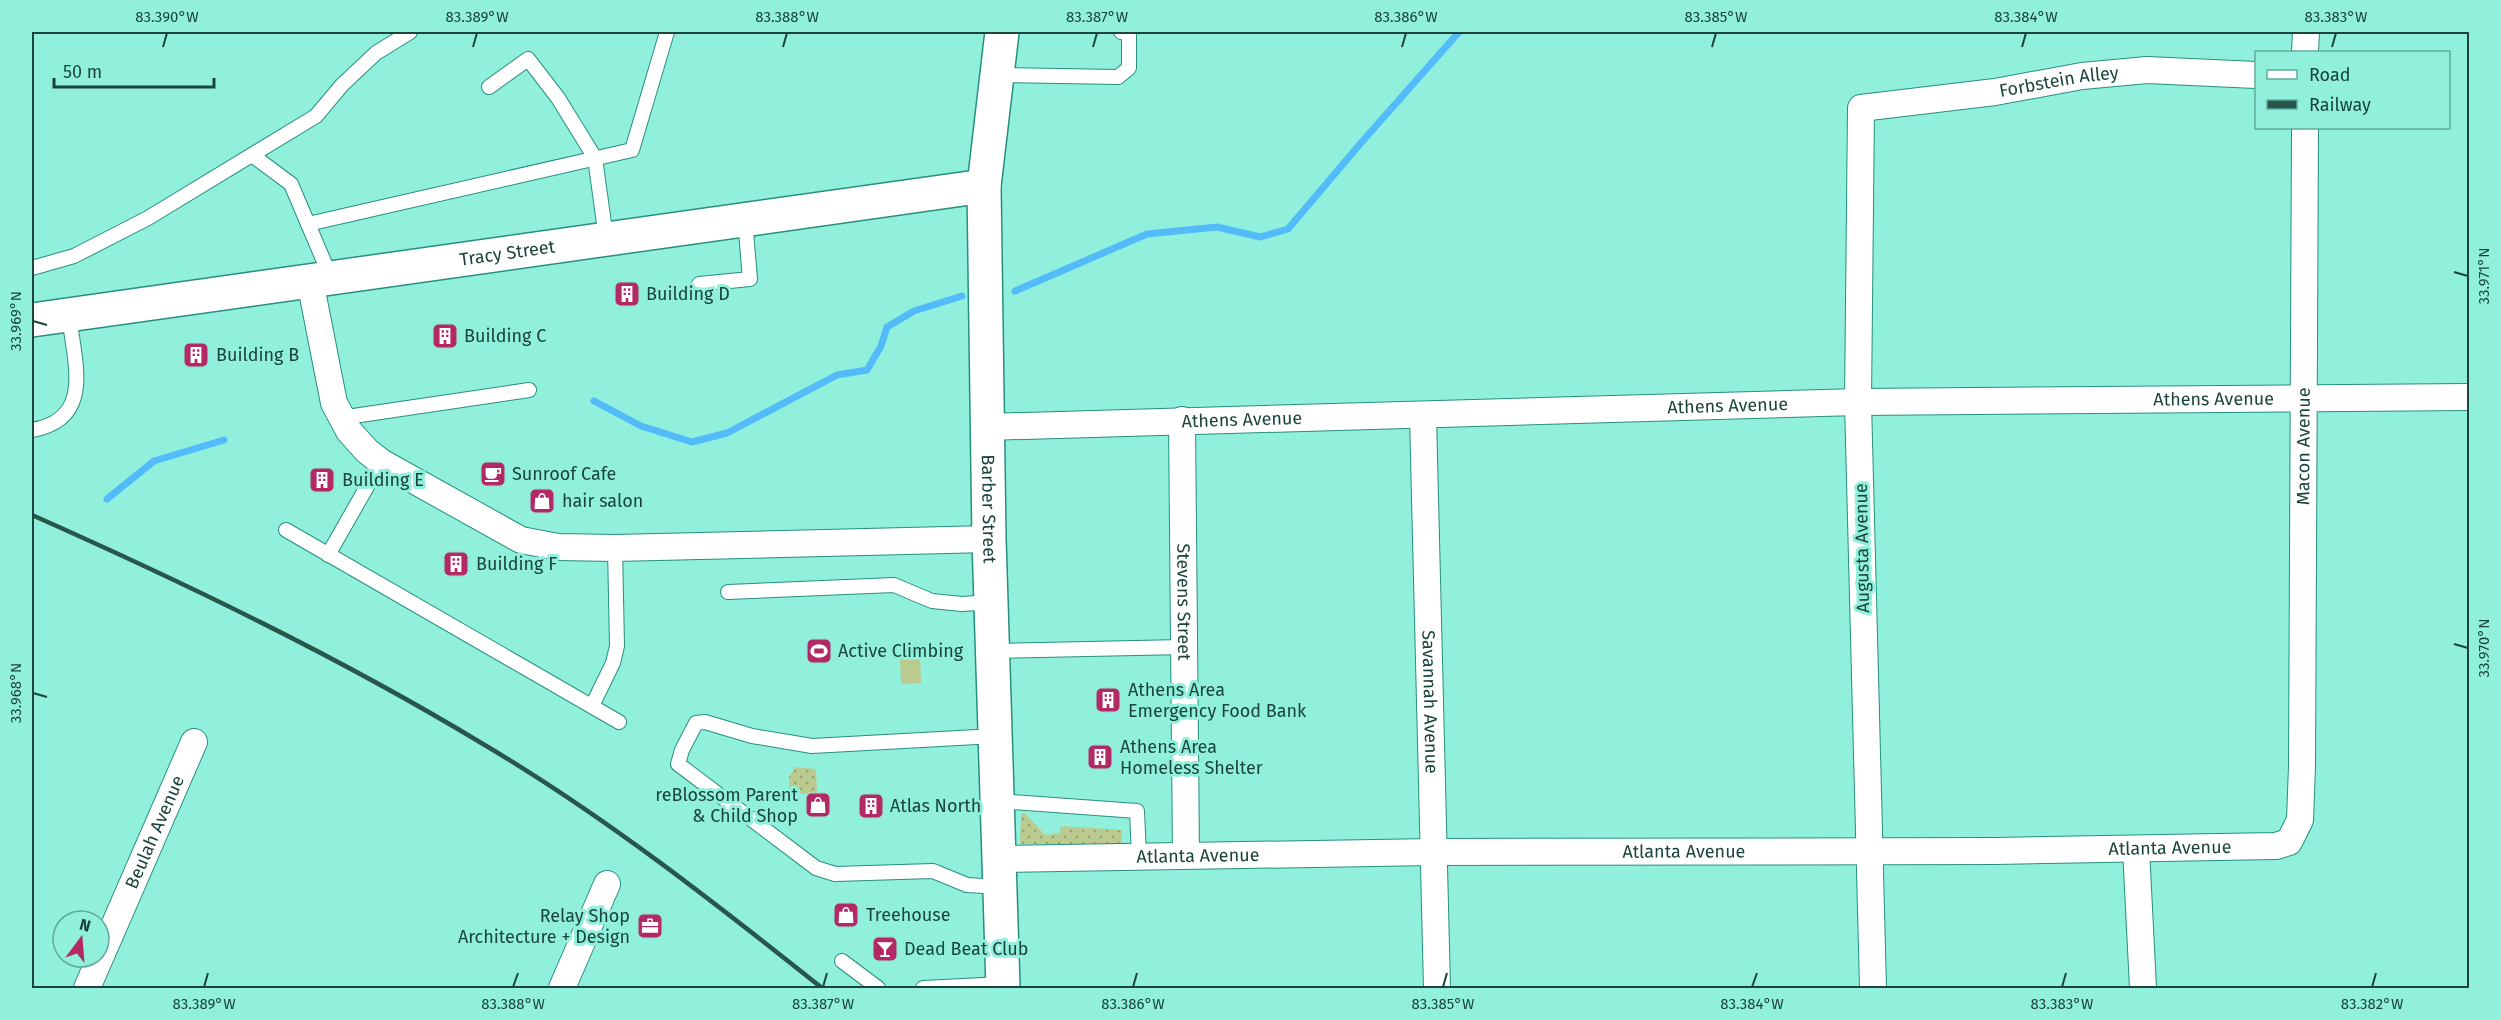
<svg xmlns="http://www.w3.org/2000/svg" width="2501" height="1020" font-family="'Fira Sans',sans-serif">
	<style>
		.green { fill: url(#green-dots) }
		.pitch { fill: #bbca8e }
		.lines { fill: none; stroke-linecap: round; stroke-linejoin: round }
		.stream { stroke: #54bbfb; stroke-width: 7 }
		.service-casing { stroke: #278f7e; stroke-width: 16 }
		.minor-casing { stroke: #278f7e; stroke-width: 28 }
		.tertiary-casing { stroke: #278f7e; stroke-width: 36 }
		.service { stroke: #fff; stroke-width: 14 }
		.minor { stroke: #fff; stroke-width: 26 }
		.tertiary { stroke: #fff; stroke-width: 33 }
		.rail { stroke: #28564d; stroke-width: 4.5 }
		.ticks { fill: none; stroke: #1b443c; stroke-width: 2 }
		.labels { text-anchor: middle; stroke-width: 6; stroke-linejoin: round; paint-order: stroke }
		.street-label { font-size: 18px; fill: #1b443c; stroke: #90f0dc }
		.poi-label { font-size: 18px; fill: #1b443c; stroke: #90f0dc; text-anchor: start }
		.neatline { fill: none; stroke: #1b443c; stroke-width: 2 }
		.ticks-label { font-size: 15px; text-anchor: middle; fill: #1b443c }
	</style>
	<defs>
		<pattern id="green-dots" width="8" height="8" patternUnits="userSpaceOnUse" patternTransform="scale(1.5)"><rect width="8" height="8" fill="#bbca8e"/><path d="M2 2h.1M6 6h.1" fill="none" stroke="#97a675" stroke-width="1.8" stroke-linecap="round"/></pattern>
	</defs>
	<rect width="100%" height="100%" fill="#90f0dc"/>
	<g class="green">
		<path d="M796 767 816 769 817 794H789V776Z"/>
		<path d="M1024 812 1045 835 1060 833 1061 826 1122 830V844H1020L1021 815Z"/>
	</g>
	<path class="pitch" d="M920 653 921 683 901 684 900 654Z"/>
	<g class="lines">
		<g class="stream">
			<path d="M1015 291 1147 234 1217 227 1260 237 1288 229 1360 144 1459 32"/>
			<path d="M594 401 641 426 692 442 727 433 837 375 867 370 881 346 887 327 914 311 962 296"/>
			<path d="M107 499 154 461 224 440"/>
		</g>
		<g class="service-casing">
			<g id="service">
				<path d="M997 75 1118 77 1129 68V34L1121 32"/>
				<path d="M489 87 528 59 558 98 595 158 606 238"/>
				<path d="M252 155 291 184 331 278"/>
				<path d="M308 224 632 150 667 32"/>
				<path d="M32 268 74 256 148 218 316 116 342 85 376 53 410 32"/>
				<path d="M699 284 750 279 745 220"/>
				<path d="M340 418 529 390"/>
				<path d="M32 430C95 419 74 362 69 315"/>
				<path d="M286 530 619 722"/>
				<path d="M328 555 381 462"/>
				<path d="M728 592 894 585 932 601 962 604 992 602"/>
				<path d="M993 651 1184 647"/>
				<path d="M592 706 613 663 617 646 615 548"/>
				<path d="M995 736 812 746 752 736 705 722 696 723 682 750 678 764 816 868 835 874 933 871 967 885 1000 887"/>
				<path d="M998 801 1137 811 1139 856"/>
				<path d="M842 961 878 988"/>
				<path d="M923 988 1003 984"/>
			</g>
		</g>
		<g class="minor-casing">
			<g id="minor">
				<path d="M2305 52 2306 32"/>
				<path d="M310 281 334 403 349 431 367 451 381 462 521 540 558 547 615 548 989 539"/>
				<path id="s1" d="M1423 416 1437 988"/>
				<path id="s2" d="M1182 420 1186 855"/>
				<path id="s3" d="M987 427 1858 402 2470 397"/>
				<path d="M2136 849 2143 988"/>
				<path id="s4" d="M1000 859 1434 852 1996 851 2276 846 2289 842 2300 820 2302 766 2305 128"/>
				<path id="s5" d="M87 988 194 742"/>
				<path d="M562 988 607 884"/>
				<path id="s6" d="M1873 988 1858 402 1861 108 1995 92 2082 76 2147 70 2256 75"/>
			</g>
		</g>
		<g class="tertiary-casing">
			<g id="tertiary">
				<path id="s7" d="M1002 32 984 186 989 539 1003 988"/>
				<path id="s8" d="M32 320 984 186"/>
			</g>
		</g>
		<use href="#service" class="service"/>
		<use href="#minor" class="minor"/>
		<use href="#tertiary" class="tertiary"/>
		<path class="rail" d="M32 515C185 583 339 657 483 744 603 815 714 902 822 988"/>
	</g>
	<path class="ticks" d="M163 47 167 33M473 47 477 33M783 47 787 33M1093 47 1097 33M1402 47 1406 33M1712 47 1716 33M2022 47 2026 33M2332 47 2336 33M2454 272 2468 276M33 321 47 325M2454 644 2468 648M33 693 47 697M204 987 208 973M513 987 518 973M823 987 827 973M1133 987 1137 973M1443 987 1447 973M1752 987 1757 973M2062 987 2066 973M2372 987 2376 973"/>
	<defs>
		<g id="building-square" transform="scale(1.35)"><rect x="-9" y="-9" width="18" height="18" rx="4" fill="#b32965" stroke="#90f0dc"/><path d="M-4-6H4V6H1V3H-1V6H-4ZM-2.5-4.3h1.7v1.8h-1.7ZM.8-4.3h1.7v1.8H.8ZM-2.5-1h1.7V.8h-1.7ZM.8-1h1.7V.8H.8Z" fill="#fff"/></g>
		<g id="cafe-square" transform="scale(1.35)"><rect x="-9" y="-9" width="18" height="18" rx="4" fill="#b32965" stroke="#90f0dc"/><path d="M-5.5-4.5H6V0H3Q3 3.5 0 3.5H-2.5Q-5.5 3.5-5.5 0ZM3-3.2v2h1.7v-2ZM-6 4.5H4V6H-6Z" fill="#fff"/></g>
		<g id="shop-square" transform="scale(1.35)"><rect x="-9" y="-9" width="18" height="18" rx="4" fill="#b32965" stroke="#90f0dc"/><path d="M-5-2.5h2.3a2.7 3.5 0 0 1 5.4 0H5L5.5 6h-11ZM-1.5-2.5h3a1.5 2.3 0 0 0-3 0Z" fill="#fff"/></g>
		<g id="stadium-square" transform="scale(1.35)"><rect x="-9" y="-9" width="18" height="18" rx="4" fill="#b32965" stroke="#90f0dc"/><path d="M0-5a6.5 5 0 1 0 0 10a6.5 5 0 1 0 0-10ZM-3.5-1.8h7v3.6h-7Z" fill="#fff"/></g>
		<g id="office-square" transform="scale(1.35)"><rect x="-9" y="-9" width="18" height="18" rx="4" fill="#b32965" stroke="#90f0dc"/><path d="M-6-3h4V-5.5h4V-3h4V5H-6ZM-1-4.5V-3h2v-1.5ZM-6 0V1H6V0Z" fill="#fff"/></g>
		<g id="bar-square" transform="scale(1.35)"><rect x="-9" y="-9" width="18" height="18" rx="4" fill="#b32965" stroke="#90f0dc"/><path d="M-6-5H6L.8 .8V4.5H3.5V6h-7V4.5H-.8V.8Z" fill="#fff"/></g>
	</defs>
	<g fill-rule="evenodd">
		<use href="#building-square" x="627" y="294"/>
		<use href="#building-square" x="445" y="336"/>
		<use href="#building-square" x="196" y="355"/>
		<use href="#cafe-square" x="493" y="474"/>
		<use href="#building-square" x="322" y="480"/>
		<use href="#shop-square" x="542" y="501"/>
		<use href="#building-square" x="456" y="564"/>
		<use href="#stadium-square" x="819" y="651"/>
		<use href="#building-square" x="1108" y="700"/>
		<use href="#building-square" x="1100" y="757"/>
		<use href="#shop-square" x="818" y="805"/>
		<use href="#building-square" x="871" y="806"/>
		<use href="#shop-square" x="846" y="915"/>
		<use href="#office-square" x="650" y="926"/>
		<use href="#bar-square" x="885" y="949"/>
	</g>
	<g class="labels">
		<g class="street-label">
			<text dy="6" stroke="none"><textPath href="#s6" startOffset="1080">Forbstein Alley</textPath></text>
			<text dy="6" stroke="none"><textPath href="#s8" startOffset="480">Tracy Street</textPath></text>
			<text dy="6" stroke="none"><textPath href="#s3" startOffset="1227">Athens Avenue</textPath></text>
			<text dy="6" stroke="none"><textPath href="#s3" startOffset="741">Athens Avenue</textPath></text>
			<text dy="6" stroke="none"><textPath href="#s3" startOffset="255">Athens Avenue</textPath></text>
			<text dy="6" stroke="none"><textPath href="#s4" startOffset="1688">Macon Avenue</textPath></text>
			<text dy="6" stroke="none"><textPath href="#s7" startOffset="478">Barber Street</textPath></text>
			<text transform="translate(1862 548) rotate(-91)" y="6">Augusta Avenue</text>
			<text dy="6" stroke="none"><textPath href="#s2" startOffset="182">Stevens Street</textPath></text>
			<text dy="6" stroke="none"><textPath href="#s1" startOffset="286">Savannah Avenue</textPath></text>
			<text dy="6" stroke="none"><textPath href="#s5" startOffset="170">Beulah Avenue</textPath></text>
			<text dy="6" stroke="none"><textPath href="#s4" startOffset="1170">Atlanta Avenue</textPath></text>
			<text dy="6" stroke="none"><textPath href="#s4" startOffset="684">Atlanta Avenue</textPath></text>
			<text dy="6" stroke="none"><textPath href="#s4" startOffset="198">Atlanta Avenue</textPath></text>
		</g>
		<g class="poi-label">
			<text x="646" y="300">Building D</text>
			<text x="464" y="342">Building C</text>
			<text x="216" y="361">Building B</text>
			<text x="512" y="480">Sunroof Cafe</text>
			<text x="342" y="486">Building E</text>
			<text x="562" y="507">hair salon</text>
			<text x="476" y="570">Building F</text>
			<text x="838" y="657">Active Climbing</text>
			<text x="1128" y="696">Athens Area<tspan x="1128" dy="21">Emergency Food Bank</tspan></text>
			<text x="1120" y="753">Athens Area<tspan x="1120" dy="21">Homeless Shelter</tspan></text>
			<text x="798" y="801" text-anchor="end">reBlossom Parent<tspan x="798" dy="21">&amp; Child Shop</tspan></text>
			<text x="890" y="812">Atlas North</text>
			<text x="866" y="921">Treehouse</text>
			<text x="630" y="922" text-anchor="end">Relay Shop<tspan x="630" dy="21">Architecture + Design</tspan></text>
			<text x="904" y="955">Dead Beat Club</text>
		</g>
	</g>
	<rect width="2501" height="1020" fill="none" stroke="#90f0dc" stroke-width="66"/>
	<rect x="2255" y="51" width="195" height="78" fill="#90f0dc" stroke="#61ab9c" stroke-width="1.5"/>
	<rect x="2267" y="70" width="30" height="9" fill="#ffffff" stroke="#61ab9c" stroke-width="1.5"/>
	<text x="2309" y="81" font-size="18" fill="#1b443c">Road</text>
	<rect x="2267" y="100" width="30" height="9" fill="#28564d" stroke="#61ab9c" stroke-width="1.5"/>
	<text x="2309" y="111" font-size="18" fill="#1b443c">Railway</text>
	<g transform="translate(81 939) rotate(16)"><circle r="28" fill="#90f0dc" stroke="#61ab9c" stroke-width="1.5"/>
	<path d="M0-4.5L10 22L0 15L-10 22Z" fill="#b32965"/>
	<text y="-9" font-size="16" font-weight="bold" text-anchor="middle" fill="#1b443c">N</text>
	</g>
	<path d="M54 78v9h160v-9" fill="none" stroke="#1b443c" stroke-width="3"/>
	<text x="63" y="78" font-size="18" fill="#1b443c" stroke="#90f0dc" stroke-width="4.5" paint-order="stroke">50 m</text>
	<rect x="33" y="33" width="2435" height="954" class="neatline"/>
	<g class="ticks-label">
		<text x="167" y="22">83.390°W</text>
		<text x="477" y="22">83.389°W</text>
		<text x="787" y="22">83.388°W</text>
		<text x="1097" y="22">83.387°W</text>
		<text x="1406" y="22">83.386°W</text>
		<text x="1716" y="22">83.385°W</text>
		<text x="2026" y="22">83.384°W</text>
		<text x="2336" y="22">83.383°W</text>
		<text transform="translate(2484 276) rotate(-90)" y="5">33.971°N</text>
		<text transform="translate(16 321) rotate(-90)" y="5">33.969°N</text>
		<text transform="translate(2484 648) rotate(-90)" y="5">33.970°N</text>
		<text transform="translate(16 693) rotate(-90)" y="5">33.968°N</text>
		<text x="204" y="1009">83.389°W</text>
		<text x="513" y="1009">83.388°W</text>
		<text x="823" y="1009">83.387°W</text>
		<text x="1133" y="1009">83.386°W</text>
		<text x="1443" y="1009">83.385°W</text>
		<text x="1752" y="1009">83.384°W</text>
		<text x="2062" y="1009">83.383°W</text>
		<text x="2372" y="1009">83.382°W</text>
	</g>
</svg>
